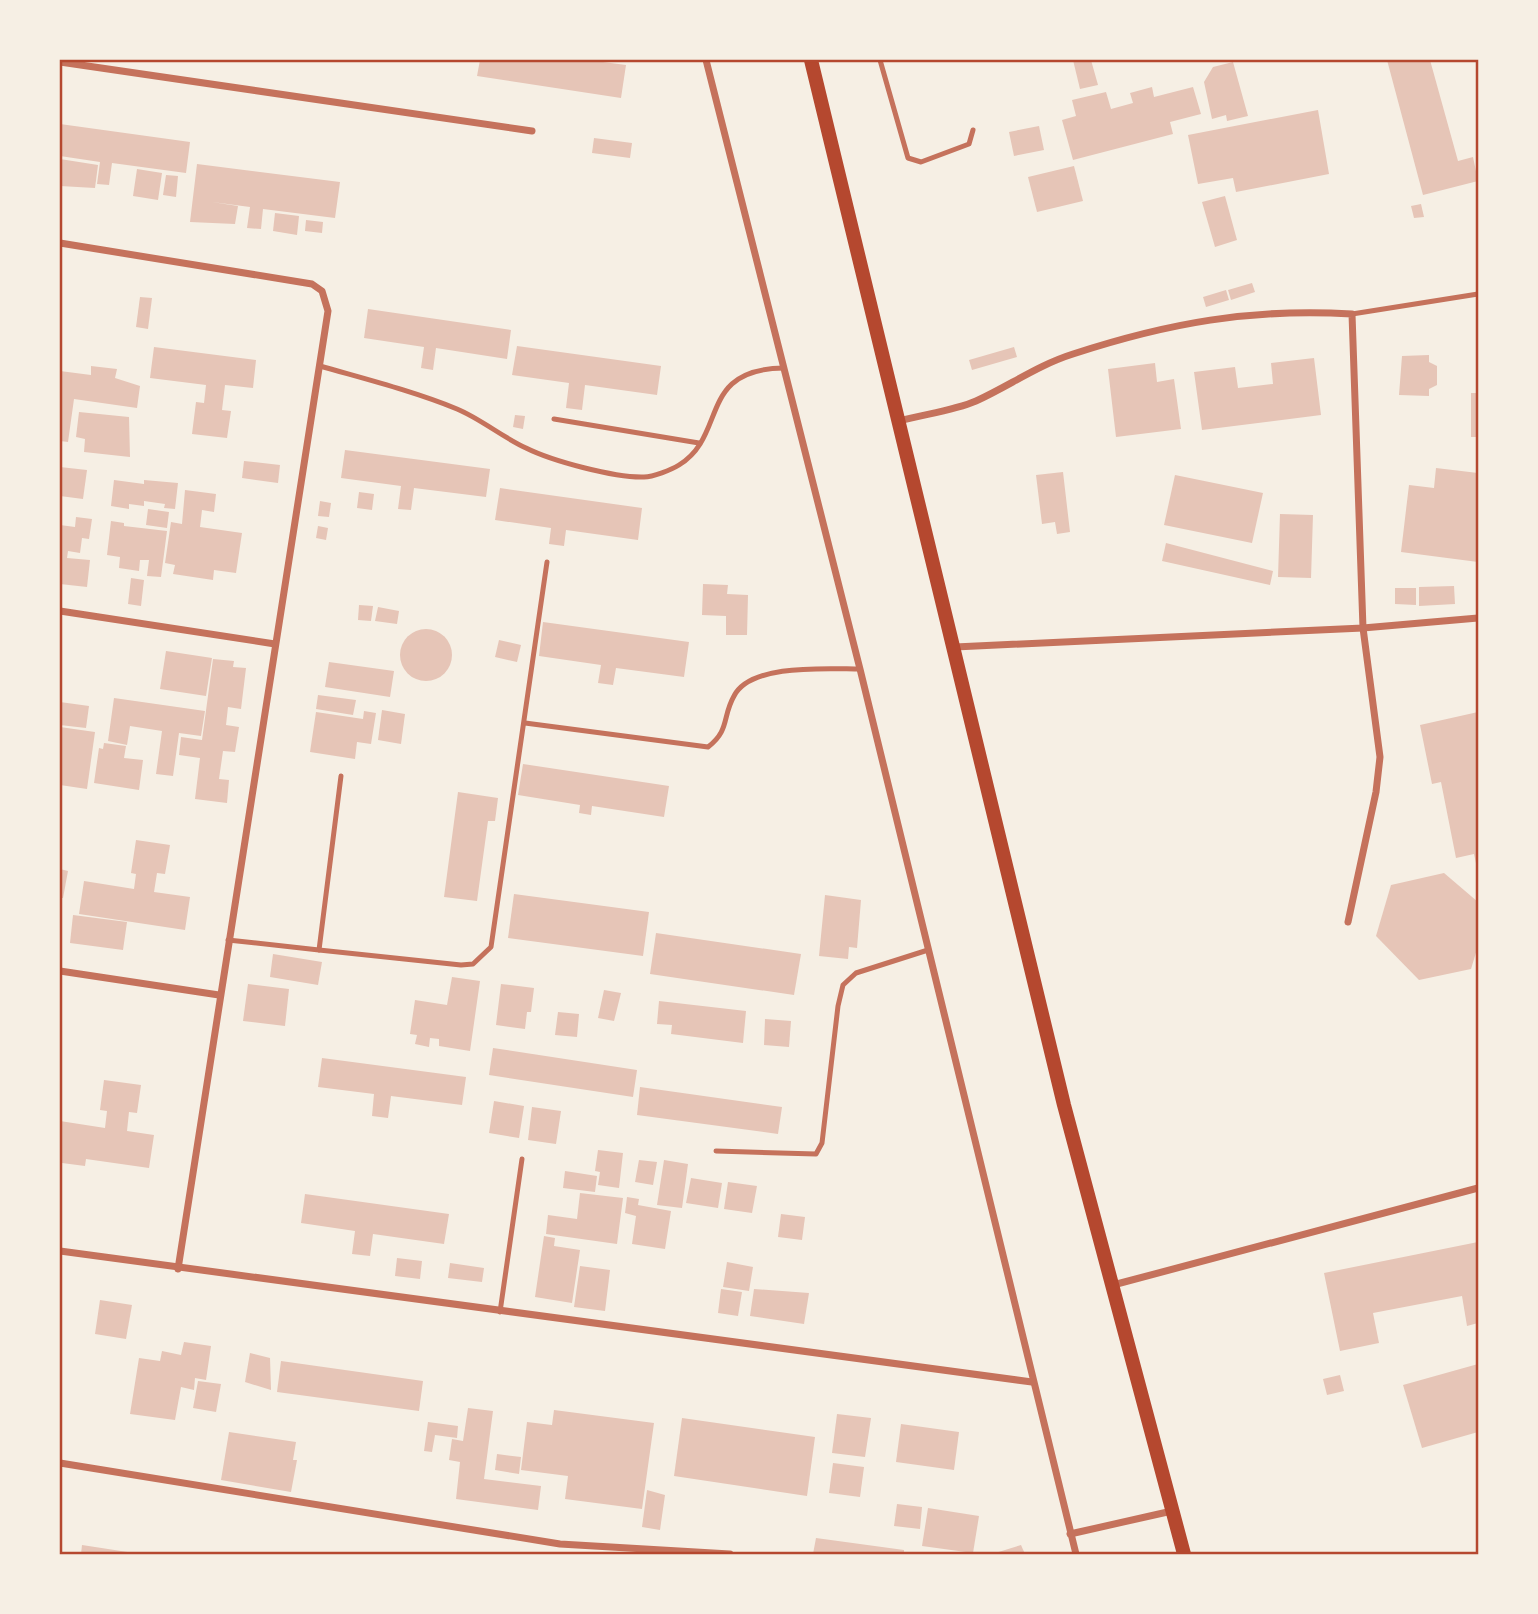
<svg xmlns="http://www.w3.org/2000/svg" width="1538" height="1614" font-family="'DejaVu Sans',sans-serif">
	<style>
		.building { fill: #e6c5b7 }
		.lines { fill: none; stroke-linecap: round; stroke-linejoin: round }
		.service { stroke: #c5725c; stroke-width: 5 }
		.minor { stroke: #c5725c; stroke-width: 7 }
		.secondary { stroke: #b5482f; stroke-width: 14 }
		.neatline { fill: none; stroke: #b5482f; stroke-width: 2.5 }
	</style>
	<rect width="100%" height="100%" fill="#f6efe4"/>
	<g class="building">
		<path d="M480 60H588L626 65 621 98 477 76Z"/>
		<path d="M1073 60H1091L1098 85 1080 89Z"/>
		<path d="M1387 60H1430L1458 161 1473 157 1478 181 1423 195Z"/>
		<path d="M1233 62 1248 116 1227 121 1226 115 1212 119 1204 82 1213 67Z"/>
		<path d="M1152 87 1154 97 1193 87 1201 114 1170 122 1173 134 1073 160 1062 120 1076 116 1072 100 1106 92 1111 109 1133 103 1130 93Z"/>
		<path d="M1318 110 1329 174 1236 192 1233 178 1198 184 1188 135Z"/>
		<path d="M60 124 190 142 186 173 112 163 109 185 97 184 100 162 60 156Z"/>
		<path d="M1039 126 1044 150 1014 156 1009 132Z"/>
		<path d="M594 138 632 143 630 158 592 153Z"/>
		<path d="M60 159 98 165 95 188 60 186Z"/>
		<path d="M197 164 340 182 335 218 263 209 261 229 247 228 250 207 212 202 238 206 235 224 190 222Z"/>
		<path d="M1074 166 1083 201 1037 212 1028 177Z"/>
		<path d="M137 169 162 173 158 200 133 196Z"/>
		<path d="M166 175 178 176 176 197 163 195Z"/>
		<path d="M1225 196 1237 240 1215 247 1202 202Z"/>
		<path d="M1421 204 1424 217 1414 218 1411 206Z"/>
		<path d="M275 213 299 216 297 235 273 231Z"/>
		<path d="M306 220 323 222 322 233 305 231Z"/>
		<path d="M1252 283 1255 292 1231 300 1228 290Z"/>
		<path d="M1226 290 1229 300 1206 307 1203 297Z"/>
		<path d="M140 297 152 298 148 329 136 327Z"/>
		<path d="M368 309 511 330 507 359 436 348 433 370 421 368 424 347 364 338Z"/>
		<path d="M517 346 661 366 657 395 585 385 582 410 566 408 569 383 512 375Z"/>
		<path d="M154 347 256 360 253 388 225 385 222 410 231 411 227 438 192 434 196 402 204 403 206 385 150 378Z"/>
		<path d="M1014 347 1017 357 972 370 969 360Z"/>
		<path d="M1429 355V362L1437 366V385L1429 389V396L1399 395 1402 356Z"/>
		<path d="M1314 358 1321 415 1202 430 1194 372 1235 367 1238 388 1273 384 1271 363Z"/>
		<path d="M1155 363 1157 382 1174 379 1181 429 1116 437 1108 369Z"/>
		<path d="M91 366 117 369 115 378 140 386 137 408 74 399 68 442 60 441V371L91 375Z"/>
		<rect x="1471" y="393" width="7" height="44"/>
		<path d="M79 412 129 417 130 457 84 452 85 439 76 437Z"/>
		<path d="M515 415 525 416 523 429 513 427Z"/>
		<path d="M345 450 490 469 486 497 414 488 411 510 398 509 401 486 341 478Z"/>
		<path d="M244 461 280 465 278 483 242 478Z"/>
		<path d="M60 467 87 470 83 499 60 496Z"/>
		<path d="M1436 468 1478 473V562L1401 552 1409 485 1434 488Z"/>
		<path d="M1063 472 1070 532 1057 534 1055 522 1042 524 1036 475Z"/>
		<path d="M1175 475 1263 493 1252 543 1164 525Z"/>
		<path d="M114 480 144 484V480L178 483 175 509 164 508 165 504 144 501V506L129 504V509L111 506Z"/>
		<path d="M500 488 642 508 638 540 566 530 564 546 549 544 551 528 495 520Z"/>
		<path d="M185 490 216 494 214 512 202 510 200 527 242 533 236 573 214 570 213 580 173 574 175 565 165 563 171 522 182 524Z"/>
		<path d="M359 492 374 494 372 510 357 508Z"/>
		<path d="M320 501 331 503 329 517 318 516Z"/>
		<path d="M148 509 169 512 167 528 146 525Z"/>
		<path d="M1280 514 1313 515 1311 578 1278 577Z"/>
		<path d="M76 517 92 519 89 539 82 538 80 553 68 551 67 558 90 560 87 587 60 584V525L75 527Z"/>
		<path d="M111 521 124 523V526L167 531 161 577 147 576 149 560H140L139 571 119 568 120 557 107 555Z"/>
		<path d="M318 526 328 528 326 540 316 538Z"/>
		<path d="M1166 543 1273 571 1270 585 1162 561Z"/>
		<path d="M131 578 144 580 141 606 128 604Z"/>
		<path d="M703 584 728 585 727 594 748 595 747 635H726V616L702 615Z"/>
		<path d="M1454 586 1455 604 1419 606V587Z"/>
		<path d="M1395 588H1416V605L1395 604Z"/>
		<path d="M359 605 373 606 371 621 358 620Z"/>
		<path d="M378 607 399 611 397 624 375 621Z"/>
		<path d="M543 622 689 642 684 677 616 668 613 685 598 683 601 665 539 656Z"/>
		<circle cx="426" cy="655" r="26"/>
		<path d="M499 640 521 645 517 662 495 657Z"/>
		<path d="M166 651 212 658 206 696 160 689Z"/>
		<path d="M213 659 234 661 233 667 246 668 241 709 228 707 226 725 239 727 235 752 223 751 219 779 229 780 227 803 195 799 200 758 179 755 181 737 202 740Z"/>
		<path d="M329 662 394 671 390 697 325 687Z"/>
		<path d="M318 695 356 700 353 715 316 709Z"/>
		<path d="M114 698 205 711 201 736 179 733 173 776 156 774 162 731 130 726 127 745 108 741Z"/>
		<path d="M60 702 89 706 86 728 60 725Z"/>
		<path d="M382 710 405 714 401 744 378 740Z"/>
		<path d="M364 711 376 713 371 744 357 742 355 759 310 752 316 712 363 719Z"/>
		<path d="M1478 712V868H1477L1474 854 1456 858 1441 782 1432 784 1420 725Z"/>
		<path d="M60 727 95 732 87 789 60 785Z"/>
		<path d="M104 743 126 746 124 758 143 760 139 790 94 783 99 748 103 749Z"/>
		<path d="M523 764 669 786 664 817 592 806 591 815 579 813 580 805 518 795Z"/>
		<path d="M458 792 498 798 495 821H488L477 901 444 897Z"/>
		<path d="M136 840 170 845 165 874 157 873 154 892 190 897 185 930 79 914 84 881 134 889 136 874 131 873Z"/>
		<path d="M60 869 68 871 63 898H60Z"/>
		<path d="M1444 873 1478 902V946L1471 969 1419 980 1376 936 1391 885Z"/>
		<path d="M514 894 649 912 643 956 508 938Z"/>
		<path d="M825 895 861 900 857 948 849 947 848 959 819 956Z"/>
		<path d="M73 915 127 922 123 950 70 943Z"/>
		<path d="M656 933 801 954 794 995 650 974Z"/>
		<path d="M273 954 322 962 318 985 270 977Z"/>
		<path d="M452 977 480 981 470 1051 439 1046V1039L430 1038 429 1047 415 1044 417 1035 410 1034 415 1000 447 1005Z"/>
		<path d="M248 984 289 989 285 1026 243 1021Z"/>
		<path d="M501 984 534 988 531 1012H527L525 1029 496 1025Z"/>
		<path d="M604 990 621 993 614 1021 598 1018Z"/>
		<path d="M659 1001 746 1011 743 1043 671 1034 672 1025 657 1024Z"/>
		<path d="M558 1012 579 1014 577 1037 555 1035Z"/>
		<path d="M765 1019 791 1021 789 1047 764 1045Z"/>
		<path d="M493 1048 637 1070 633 1097 489 1075Z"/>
		<path d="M322 1058 466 1077 462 1105 391 1096 388 1118 372 1116 374 1094 318 1087Z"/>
		<path d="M104 1080 141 1085 137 1113 129 1112 127 1131 154 1135 149 1168 86 1159 85 1166 62 1163 60 1121 105 1128 107 1111 100 1110Z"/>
		<path d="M640 1087 782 1107 778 1134 637 1115Z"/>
		<path d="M494 1101 524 1106 519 1138 489 1133Z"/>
		<path d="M532 1107 561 1111 556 1144 528 1140Z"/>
		<path d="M598 1150 623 1153 619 1188 598 1185 600 1172 595 1171Z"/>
		<path d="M639 1160 657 1162 653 1185 635 1182Z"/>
		<path d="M664 1160 688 1164 682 1208 657 1205Z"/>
		<path d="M565 1171 597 1176 595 1192 563 1188Z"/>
		<path d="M691 1178 722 1183 718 1208 686 1203Z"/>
		<path d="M728 1182 757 1186 752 1213 724 1209Z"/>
		<path d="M580 1193 623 1198 617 1244 546 1234 548 1215 577 1219Z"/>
		<path d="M305 1194 449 1214 444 1244 373 1234 370 1256 352 1254 355 1231 301 1223Z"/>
		<path d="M627 1197 639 1199 638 1205 671 1211 665 1249 632 1244 636 1216 625 1213Z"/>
		<path d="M781 1214 805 1217 802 1240 778 1237Z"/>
		<path d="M544 1236 555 1238 554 1246 580 1250 572 1303 535 1297Z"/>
		<path d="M1478 1242V1323L1467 1326 1462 1296 1373 1313 1379 1343 1340 1351 1324 1273Z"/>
		<path d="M397 1258 422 1261 420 1279 395 1276Z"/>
		<path d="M727 1262 753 1267 749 1291 723 1287Z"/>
		<path d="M450 1263 484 1268 482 1282 448 1278Z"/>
		<path d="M580 1266 610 1270 605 1311 574 1307Z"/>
		<path d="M721 1289 742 1292 738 1316 718 1313Z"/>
		<path d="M754 1289 809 1293 804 1324 750 1316Z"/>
		<path d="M100 1300 132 1305 126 1339 95 1334Z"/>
		<path d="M184 1342 211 1346 206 1380 195 1378 194 1390 181 1387 175 1420 130 1414 139 1358 160 1361 162 1351 181 1355Z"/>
		<path d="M250 1353 270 1358 271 1390 245 1382Z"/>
		<path d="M281 1361 423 1381 419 1411 277 1392Z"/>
		<path d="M1478 1364V1432L1422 1448 1403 1385Z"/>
		<path d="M1340 1375 1344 1391 1327 1395 1323 1379Z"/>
		<path d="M198 1381 221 1384 216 1412 193 1408Z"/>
		<path d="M468 1408 493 1411 484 1479 541 1486 538 1510 456 1499 460 1462 449 1460 452 1439 463 1441Z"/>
		<path d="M554 1410 654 1423 642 1509 565 1499 568 1476 521 1470 527 1422 552 1425Z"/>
		<path d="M837 1414 871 1418 865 1457 832 1453Z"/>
		<path d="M682 1418 815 1437 807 1496 674 1476Z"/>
		<path d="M428 1422 458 1426 457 1438 435 1435 432 1452 424 1451Z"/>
		<path d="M901 1424 959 1432 954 1470 896 1462Z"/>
		<path d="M229 1432 296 1442 293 1460H297L291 1492 221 1480Z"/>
		<path d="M497 1454 521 1457 519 1474 495 1470Z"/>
		<path d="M833 1463 864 1467 860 1497 829 1493Z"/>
		<path d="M647 1490 665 1495 660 1530 642 1527Z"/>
		<path d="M897 1504 922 1507 920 1529 894 1526Z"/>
		<path d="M928 1508 979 1516 973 1553 922 1546Z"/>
		<path d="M816 1538 904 1550V1554H813Z"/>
		<path d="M82 1545 134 1553V1554H81Z"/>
		<path d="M1021 1545 1025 1554H992Z"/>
	</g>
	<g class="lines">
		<g class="service">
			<path d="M880 60 908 158 921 162 969 144 973 130"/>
			<path d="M1352 314 1478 294"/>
			<path d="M320 366C365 379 413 391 457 409 481 419 502 437 526 448 552 461 615 478 644 477 653 477 671 470 679 465 728 435 697 369 784 368"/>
			<path d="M554 419 699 443"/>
			<path d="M525 723 708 747C730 730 722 717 734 696 751 663 828 669 860 669"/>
			<path d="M228 940 319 950 341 776"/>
			<path d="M319 950 461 965 473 964 491 947 547 562"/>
			<path d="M716 1151 816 1154 822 1143 838 1006 843 985 856 973 928 950"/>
			<path d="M500 1312 522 1159"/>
		</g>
		<g class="minor">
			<path d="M706 60 860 669 1076 1554"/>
			<path d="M60 62 532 131"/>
			<path d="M60 243 312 284 322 291 328 311 178 1269"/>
			<path d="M899 421C924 414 953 411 976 401 1009 386 1038 365 1073 354 1168 323 1251 308 1352 314L1363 628 1380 757 1376 792 1348 922"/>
			<path d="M60 611 275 644"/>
			<path d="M955 647 1363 628 1478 618"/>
			<path d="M60 971 219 995"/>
			<path d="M60 1251 1032 1382"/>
			<path d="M1113 1285 1478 1188"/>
			<path d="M60 1463 560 1544 730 1554"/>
			<path d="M1070 1534 1172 1511"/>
		</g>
		<path class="secondary" d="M811 60 1064 1105 1184 1554"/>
	</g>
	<rect width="1538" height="1614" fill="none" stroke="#f6efe4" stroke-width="122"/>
	<rect x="61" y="61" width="1416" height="1492" class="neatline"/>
</svg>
